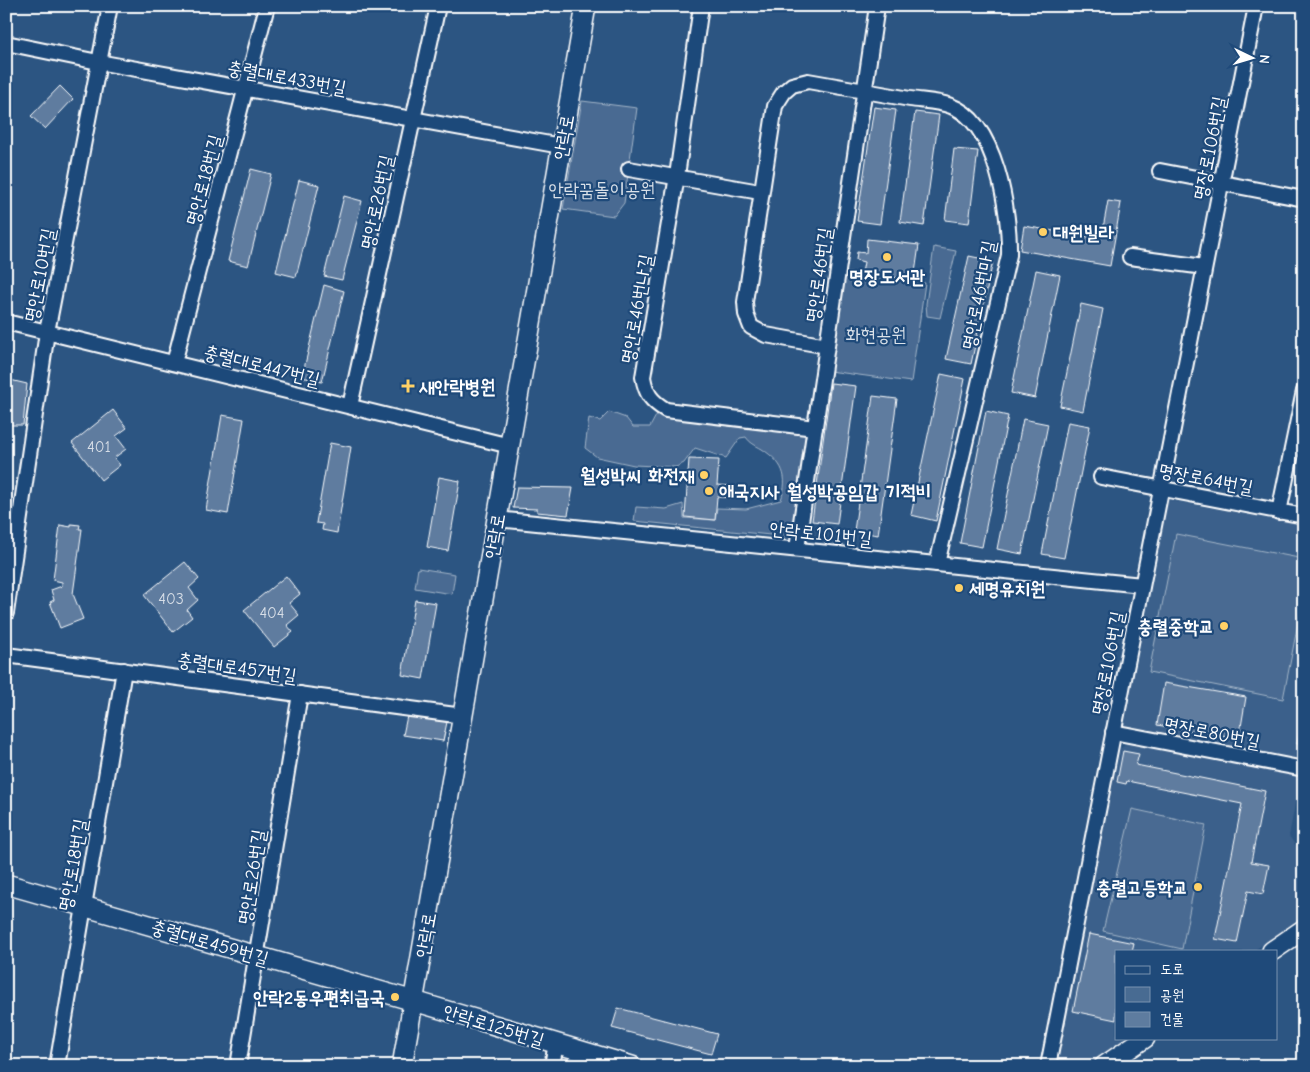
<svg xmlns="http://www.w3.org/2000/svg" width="1310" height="1072" font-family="'Comic Neue','Poor Story',sans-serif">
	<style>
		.built { fill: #3b618b }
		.green { fill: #486b92; stroke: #a4b5c8 }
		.building { fill: #5e7c9f; stroke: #fff }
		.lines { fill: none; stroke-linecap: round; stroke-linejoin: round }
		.street-casing { stroke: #fff; stroke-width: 18 }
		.secondary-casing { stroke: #fff; stroke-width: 22 }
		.street { stroke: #1f4a7a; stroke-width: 14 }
		.secondary { stroke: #1f4a7a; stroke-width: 19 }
		.poi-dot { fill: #ffd166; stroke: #1f4a7a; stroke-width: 2 }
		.labels { text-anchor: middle; stroke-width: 4.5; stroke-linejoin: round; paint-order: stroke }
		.number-label { font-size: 16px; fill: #d7dee7 }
		.street-label { font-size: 19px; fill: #fff; stroke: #1f4a7a }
		.park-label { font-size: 19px; fill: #dae1e9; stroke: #1f4a7a }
		.poi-label { font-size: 19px; font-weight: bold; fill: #fff; stroke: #1f4a7a; text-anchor: start }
	</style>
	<rect width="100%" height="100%" fill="#2c5582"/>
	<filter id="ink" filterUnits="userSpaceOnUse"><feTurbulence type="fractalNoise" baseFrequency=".02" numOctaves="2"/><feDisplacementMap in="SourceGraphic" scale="10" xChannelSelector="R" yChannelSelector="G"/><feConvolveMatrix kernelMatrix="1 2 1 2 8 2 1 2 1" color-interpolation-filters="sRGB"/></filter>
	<g filter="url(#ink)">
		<g class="built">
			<path d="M1168 500 1304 525V762L1124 727Z"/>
			<path d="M1127 744 1300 777 1289 836 1304 858V916L1253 951H1116V1038H1128L1089 1066H1055L1120 749Z"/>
			<path d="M562 1050 613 1066H559Z"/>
		</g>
		<g class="green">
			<path d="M582 101 637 108 624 203 614 216 563 209Z"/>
			<path d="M934 247 956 251 940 318 927 316 926 304Z"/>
			<path d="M845 272 925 283 911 382 829 371Z"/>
			<path d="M609 412 626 418 633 427H650L658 412 812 429 796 522 790 537 634 521 636 507 666 509 683 504 684 518 715 520 717 508 746 509 781 500C789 476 783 463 762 449 755 445 750 443 746 437L740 438 726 458 695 448 684 463 676 467 634 465 597 457 585 448 589 418 600 421Z"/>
			<path d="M1176 534 1304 559V593L1283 699 1149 672Z"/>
			<path d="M418 568 455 574 452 594 415 588Z"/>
			<path d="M1132 809 1206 825 1182 949 1103 931Z"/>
		</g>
		<g class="building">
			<path d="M60 86 73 99 45 129 31 116Z"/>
			<path d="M874 107 896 110 880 224 857 221Z"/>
			<path d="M915 112 939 115 924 226 900 222Z"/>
			<path d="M954 149 978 151 969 223 945 220Z"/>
			<path d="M251 169 271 174 248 266 228 261Z"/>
			<path d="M299 180 319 185 296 277 276 272Z"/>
			<path d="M344 196 362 201 342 280 324 276Z"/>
			<path d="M1108 201 1121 203 1110 266 1020 250 1024 226 1101 239Z"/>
			<path d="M867 239 919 245 914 280 862 273 864 262 856 260 857 252 866 253Z"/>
			<path d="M969 256 993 261 971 364 946 359Z"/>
			<path d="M1036 270 1060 275 1035 398 1011 393Z"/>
			<path d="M324 285 344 291 322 382 302 377Z"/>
			<path d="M1081 304 1103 309 1083 411 1060 406Z"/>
			<path d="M941 374 965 379 936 521 911 515Z"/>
			<path d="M6 379 27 384 23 425H6Z"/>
			<path d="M831 383 856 386 837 524 812 521Z"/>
			<path d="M873 396 897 399 878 535 854 531Z"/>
			<path d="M113 410 127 428 116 436 126 449 114 458 120 465 101 480 72 443Z"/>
			<path d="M986 411 1008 416 982 547 960 543Z"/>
			<path d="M222 415 244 419 228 514 206 510Z"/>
			<path d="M1023 419 1048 424 1022 554 997 549Z"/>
			<path d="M1068 422 1090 426 1064 558 1042 554Z"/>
			<path d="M330 443 351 447 337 533 322 530 323 524 316 523Z"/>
			<path d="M689 459 719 460 717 485 733 486 732 498 717 497 715 520 685 517Z"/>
			<path d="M439 477 460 481 448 551 427 547Z"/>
			<path d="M517 487 573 488 568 515 537 512V509L513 508Z"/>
			<path d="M71 524 80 525 79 529H82L73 594 83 619 60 628 50 602 54 600 51 590 62 586V582L53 580 60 525 71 527Z"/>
			<path d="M185 562 199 579 189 588 198 600 187 610 192 617 173 632 144 595Z"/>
			<path d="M286 576 300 594 289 603 299 615 287 625 293 632 274 647 244 610Z"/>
			<path d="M415 600 436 603 423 679 402 675Z"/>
			<path d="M1164 683 1246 697 1239 739 1157 725Z"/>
			<path d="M1304 705V745L1297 744Z"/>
			<path d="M407 716 447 722 443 741 403 735Z"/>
			<path d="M1123 751 1139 754 1136 765 1265 791 1251 862 1269 865 1263 894 1248 891 1237 943 1215 939 1242 804 1127 781 1126 784 1117 782Z"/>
			<path d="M1089 934 1134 943 1132 951H1116V1020L1073 1011Z"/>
			<path d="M618 1008 717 1034 711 1054 612 1028Z"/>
		</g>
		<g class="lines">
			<g class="street-casing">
				<g id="street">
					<path d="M701 6 677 176 643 377C646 394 651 401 666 410L815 428"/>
					<path d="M6 43 98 62 561 146"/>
					<path d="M629 169 760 192"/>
					<path d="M1160 171 1304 199"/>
					<path d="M1130 257 1204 267"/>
					<path d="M6 322 510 446"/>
					<path d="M827 346 766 335 751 327 746 314 745 302 775 106 784 92 792 85 808 81C842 87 876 93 910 99 923 101 939 101 951 106 996 122 1010 212 1009 255L937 564"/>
					<path d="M174 363 267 6"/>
					<path d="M350 406 438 6"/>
					<path d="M1101 477 1304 516"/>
					<path d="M1279 512 1304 391"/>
					<path d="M497 519 1142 585"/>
					<path d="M797 549 877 6"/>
					<path d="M6 613 47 332 110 6"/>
					<path d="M6 655 463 716"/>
					<path d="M1113 732 1304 769"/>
					<path d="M57 1066 124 670"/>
					<path d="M238 1066 300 694"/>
					<path d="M552 1066 556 1043"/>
					<path d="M1048 1066 1256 6"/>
				</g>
			</g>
			<g class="secondary-casing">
				<g id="secondary">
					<path d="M6 884 414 1001 632 1066"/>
					<path d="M1272 951 1304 929"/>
					<path d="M402 1066 586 6"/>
					<path d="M1104 1066 1145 1038"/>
				</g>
			</g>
			<use href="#street" class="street"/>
			<use href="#secondary" class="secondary"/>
		</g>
	</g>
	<g class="poi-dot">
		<circle cx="1043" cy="232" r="5"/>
		<circle cx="887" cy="257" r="5"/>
		<path d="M405.5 378.5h5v5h5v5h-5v5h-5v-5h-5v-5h5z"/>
		<circle cx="704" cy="475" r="5"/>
		<circle cx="709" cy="491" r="5"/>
		<circle cx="959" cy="588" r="5"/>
		<circle cx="1224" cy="626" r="5"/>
		<circle cx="1198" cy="887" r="5"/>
		<circle cx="395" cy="997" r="5"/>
	</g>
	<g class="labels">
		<g class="number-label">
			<text x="99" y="452">401</text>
			<text x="171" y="604">403</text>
			<text x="272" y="618">404</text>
		</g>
		<g class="street-label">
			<text transform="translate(287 77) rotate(10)" y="7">충렬대로433번길</text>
			<text transform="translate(563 137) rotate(-80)" y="7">안락로</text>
			<text transform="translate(1209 148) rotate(-79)" y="7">명장로106번길</text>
			<text transform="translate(203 180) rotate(-75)" y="7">명안로18번길</text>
			<text transform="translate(376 202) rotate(-78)" y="7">명안로26번길</text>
			<text transform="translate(39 275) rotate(-79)" y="7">명안로10번길</text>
			<text transform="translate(818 275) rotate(-82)" y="7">명안로46번길</text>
			<text transform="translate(978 295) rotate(-79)" y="7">명안로46번마길</text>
			<text transform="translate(636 309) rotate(-80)" y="7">명안로46번나길</text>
			<text transform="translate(262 365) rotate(14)" y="7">충렬대로447번길</text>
			<text transform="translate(1206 478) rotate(11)" y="7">명장로64번길</text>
			<text transform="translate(821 533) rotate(6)" y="7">안락로101번길</text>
			<text transform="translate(494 536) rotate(-80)" y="7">안락로</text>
			<text transform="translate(1107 663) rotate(-79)" y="7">명장로106번길</text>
			<text transform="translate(237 667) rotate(8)" y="7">충렬대로457번길</text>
			<text transform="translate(1212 732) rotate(11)" y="7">명장로80번길</text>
			<text transform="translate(72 865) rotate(-80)" y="7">명안로18번길</text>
			<text transform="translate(251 877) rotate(-81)" y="7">명안로26번길</text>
			<text transform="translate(425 935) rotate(-80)" y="7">안락로</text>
			<text transform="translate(210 942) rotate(16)" y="7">충렬대로459번길</text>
			<text transform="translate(494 1025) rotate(17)" y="7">안락로125번길</text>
		</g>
		<g class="park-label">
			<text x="602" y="196">안락꿈돌이공원</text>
			<text x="876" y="341">화현공원</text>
		</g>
		<g class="poi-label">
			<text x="1053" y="239">대원빌라</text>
			<text x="887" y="283" text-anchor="middle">명장도서관</text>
			<text x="419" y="393">새안락병원</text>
			<text x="694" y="482" text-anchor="end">월성박씨 화전재</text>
			<text x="719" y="498">애국지사 월성박공임갑 기적비</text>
			<text x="969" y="595">세명유치원</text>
			<text x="1214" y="633" text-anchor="end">충렬중학교</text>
			<text x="1188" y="894" text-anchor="end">충렬고등학교</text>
			<text x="385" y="1004" text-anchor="end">안락2동우편취급국</text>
		</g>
	</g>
	<rect width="1310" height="1072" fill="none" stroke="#1f4a7a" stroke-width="25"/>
	<rect x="12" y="12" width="1285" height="1047" fill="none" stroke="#fff" stroke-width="2" filter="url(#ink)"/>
	<rect x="1115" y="950" width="162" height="90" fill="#1f4a7a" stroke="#7992af"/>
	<rect x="1125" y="966" width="25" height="8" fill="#1f4a7a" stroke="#7992af"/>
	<text x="1160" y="974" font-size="15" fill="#ffffff">도로</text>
	<rect x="1125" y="987" width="25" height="15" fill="#486b92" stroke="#7992af"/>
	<text x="1160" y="1000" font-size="15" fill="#ffffff">공원</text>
	<rect x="1125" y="1012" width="25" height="15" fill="#5e7c9f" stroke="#7992af"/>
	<text x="1160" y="1024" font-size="15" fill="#ffffff">건물</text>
	<g transform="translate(1252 58) rotate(95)" stroke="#1f4a7a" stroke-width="4" paint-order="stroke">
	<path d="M0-4L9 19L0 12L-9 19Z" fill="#ffffff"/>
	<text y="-8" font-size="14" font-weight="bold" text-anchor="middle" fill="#ffffff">N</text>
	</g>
</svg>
